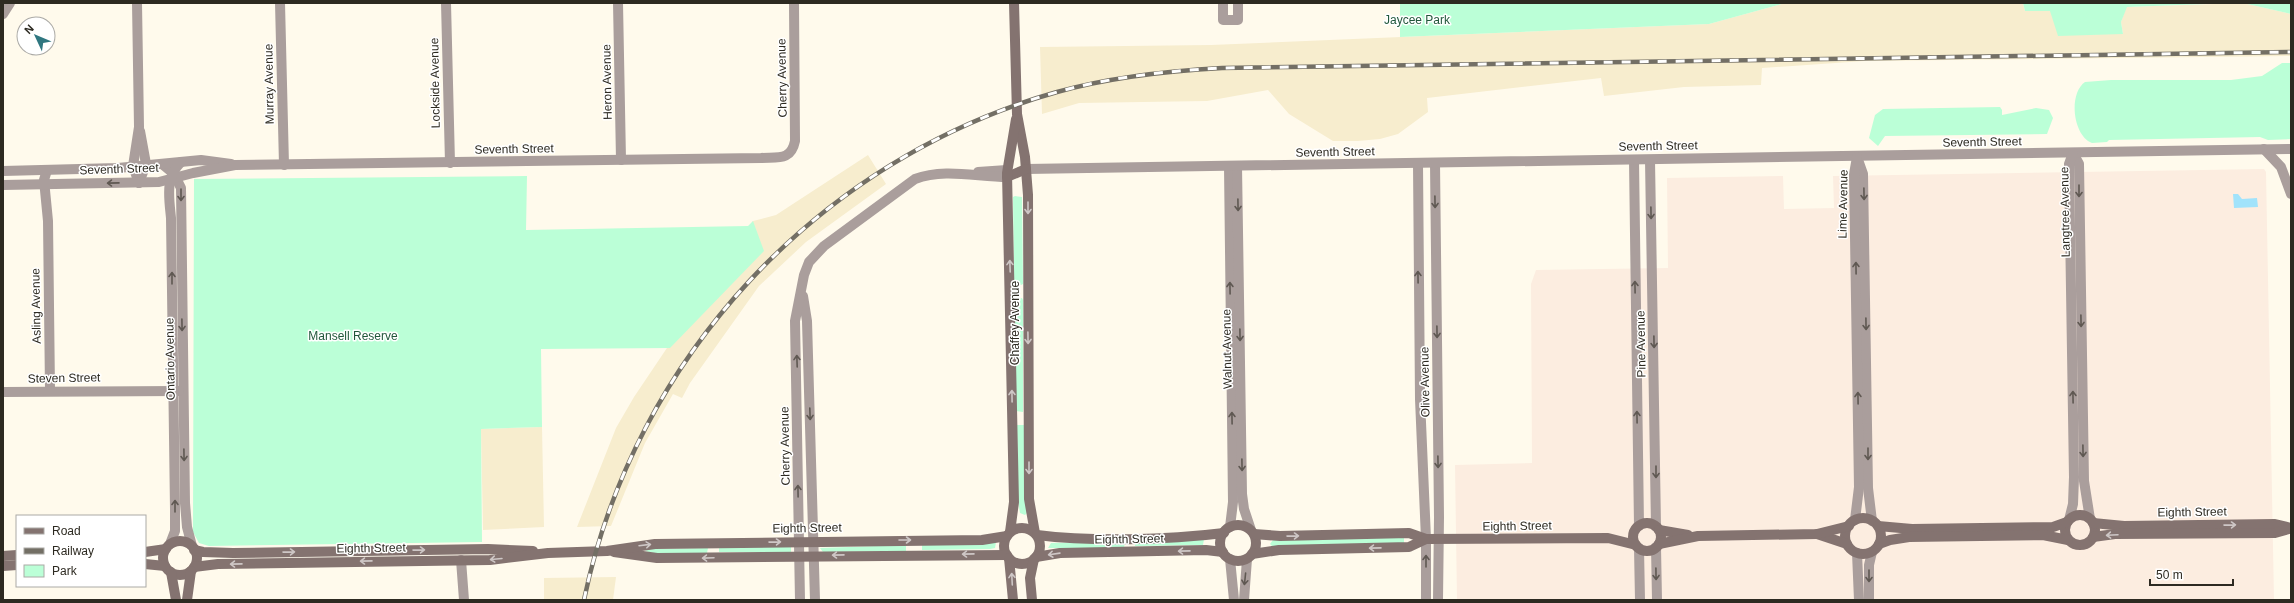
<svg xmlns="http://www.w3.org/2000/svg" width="2294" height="603" font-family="Helvetica,sans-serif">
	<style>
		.commercial { fill: #fcede0 }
		.built { fill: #f7edce }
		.green { fill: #bbffd7 }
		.water { fill: #a1e3fb }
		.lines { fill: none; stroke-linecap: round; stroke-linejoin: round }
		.street { stroke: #aa9e9c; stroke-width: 10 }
		.secondary { stroke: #847370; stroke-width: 10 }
		.rail-casing { stroke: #736f65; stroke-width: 4.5 }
		.rail { stroke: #fff; stroke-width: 3; stroke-dasharray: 9; stroke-linecap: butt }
		.oneway { stroke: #5f5852 }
		.oneway2 { stroke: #cec7c6 }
		.labels { text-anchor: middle; stroke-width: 3; stroke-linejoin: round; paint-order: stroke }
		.park-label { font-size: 12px; fill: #21573b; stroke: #fff }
		.street-label { font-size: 12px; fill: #2d2a21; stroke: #fff }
	</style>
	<rect width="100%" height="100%" fill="#fffaec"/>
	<path class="commercial" d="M2264 169 2266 172 2274 600H1457L1455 465 1532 463 1531 284 1536 270 1668 268 1667 178 1783 176 1784 209 1834 208 1833 176Z"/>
	<g class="built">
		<path d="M1785 3H2023L2025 11 2050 10 2123 34 2121 22 2126 7 2243 3 2291 14V56L1864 61 1762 68 1761 85 1684 87 1604 96 1601 78 1427 98 1428 112 1398 134 1380 139 1358 141H1333L1289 114 1268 90 1207 101 1079 103 1042 114 1040 47 1211 45 1709 24Z"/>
		<path d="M868 155 886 184 806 242 759 286 690 383 682 398 673 394 645 443 611 526 577 527 616 428 634 397 749 226 753 221 776 215Z"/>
		<path d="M542 427 544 527 483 530 481 429Z"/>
		<path d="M616 577 613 600H544V578Z"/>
	</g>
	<g class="green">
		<path d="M1400 3H1785L1709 24 1400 37Z"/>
		<path d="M2023 3H2232L2127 7 2121 22 2123 34 2058 36 2050 11H2025Z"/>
		<path d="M2243 3H2291V14Z"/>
		<path d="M2282 63H2291V139L2268 140 2260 137 2109 140 2107 142 2092 143C2073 136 2068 94 2085 82L2111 80H2231L2262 76Z"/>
		<path d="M2000 107 2002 110V115L2036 108 2049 110 2053 118 2047 134 1885 136 1878 146 1869 138 1875 115 1883 109Z"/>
		<path d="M527 176 526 230 748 226 753 221 764 251 670 348 541 349 542 427 481 429 482 542 209 546 199 543 193 532 194 179Z"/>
		<path d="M1015 196 1022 197 1023 284 1021 285 1014 283 1013 197Z"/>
		<path d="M1022 298 1023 300V412L1016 411 1014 300Z"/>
		<path d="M1017 425H1024L1027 513 1025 515 1020 513 1018 501Z"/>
		<path d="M1404 537V544L1272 546 1270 544 1273 540Z"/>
		<path d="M1204 539 1203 545 1135 546V542Z"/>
		<path d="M1125 541 1124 548H1048L1051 543Z"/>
		<path d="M996 542 995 548 990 549 922 550V544Z"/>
		<path d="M906 545V551L823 552 820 548Z"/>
		<path d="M791 546V552H719V547Z"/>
		<path d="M708 548 707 553 661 555 645 551 649 549Z"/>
	</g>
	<path class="water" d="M2233 194H2238L2242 199 2257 198 2258 207 2234 208Z"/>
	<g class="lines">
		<g class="street">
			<path d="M137 3 139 127 133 166 139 183"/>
			<path d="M280 3 284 165"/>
			<path d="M446 3 450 163"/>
			<path d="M618 3 621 160"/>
			<path d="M1223 3V20H1238V3"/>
			<path d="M3 14 10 3"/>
			<path d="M2264 149 2281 167 2291 194"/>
			<path d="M2073 153 2079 164 2084 481 2090 519"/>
			<path d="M1857 157 1863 174 1868 488 1872 521"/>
			<path d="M1634 160 1639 526"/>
			<path d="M1650 160 1656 527"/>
			<path d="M1435 163 1439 517 1438 600"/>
			<path d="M162 164 174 174 181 188 185 503 187 527 192 546"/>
			<path d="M1418 164 1420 399 1426 539V600"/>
			<path d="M1229 166 1233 502 1230 527"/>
			<path d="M1237 166 1242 494 1244 509 1251 530"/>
			<path d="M1026 169 2291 149"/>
			<path d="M47 170 44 180 48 221 50 390"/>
			<path d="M3 171 118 168 201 160 231 164"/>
			<path d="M978 172 1007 170"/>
			<path d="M139 183 146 164 140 131"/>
			<path d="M3 185 159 182 193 173 235 165 761 158C778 157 791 161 795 141L794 3"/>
			<path d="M803 296 807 321 815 600"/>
			<path d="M3 392 179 391"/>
			<path d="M1855 520 1859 487 1854 174 1857 157"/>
			<path d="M2069 520 2073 504 2074 477 2069 164 2073 153"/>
			<path d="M170 544 175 531V509L171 218C169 197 165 178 181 162"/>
			<path d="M1656 547 1657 600"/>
			<path d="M1639 548 1640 600"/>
			<path d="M1857 553 1859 600"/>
			<path d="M1230 559 1234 600"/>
			<path d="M461 560 464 600"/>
			<path d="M800 600 795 321 804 275 809 262 824 246 915 179C944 168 977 177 1007 177"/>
			<path d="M1244 600 1247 559"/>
			<path d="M1869 600V565L1872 552"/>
		</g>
		<g class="secondary">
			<path d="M1014 3 1017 114 1025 157 1028 195 1029 499 1035 533"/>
			<path d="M1007 177 1026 169"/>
			<circle cx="2080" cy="530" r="15"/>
			<circle cx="1863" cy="536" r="18"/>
			<path d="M2093 523 2124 526 2275 524 2291 528"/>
			<circle cx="1647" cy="537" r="14"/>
			<circle cx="1238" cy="543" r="18"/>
			<path d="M1878 526 1912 529 2053 527 2067 522"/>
			<circle cx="1022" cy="546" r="18"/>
			<path d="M1659 530 1688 535"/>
			<path d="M1010 532 1014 502 1007 173 1016 119"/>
			<path d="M1254 534 1280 536 1409 533 1426 539 1608 538 1636 545"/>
			<path d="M1817 534 1847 544"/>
			<path d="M1037 535C1093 542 1167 540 1224 533"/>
			<path d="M2093 537 2115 534 2275 533 2289 529"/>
			<circle cx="180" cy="558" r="17"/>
			<path d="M1659 544 1698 536 1817 534 1849 526"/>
			<path d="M1879 544 1890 540 1909 537 2043 535 2068 540"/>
			<path d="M194 550 203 552 233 553 488 549 533 551"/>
			<path d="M145 552 166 549"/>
			<path d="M614 552 657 558 1007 555"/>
			<path d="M1252 554 1279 550 1409 547 1426 539"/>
			<path d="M3 556 17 555"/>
			<path d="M1036 557 1060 553 1206 550 1223 552"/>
			<path d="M1009 558 1013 600"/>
			<path d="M145 564 165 566"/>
			<path d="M3 566 17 565"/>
			<path d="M194 567 218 564 490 560 548 553 607 551 655 544 982 540 1007 536"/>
			<path d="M171 572 176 600"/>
			<path d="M187 600 191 571"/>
			<path d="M1032 600 1030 578 1034 559"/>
		</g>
		<g class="rail-casing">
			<path id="rail" d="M584 600C634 358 819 159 1057 92 1111 77 1166 71 1222 68L2291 52"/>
		</g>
		<use href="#rail" class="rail"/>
	</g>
	<defs><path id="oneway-shaft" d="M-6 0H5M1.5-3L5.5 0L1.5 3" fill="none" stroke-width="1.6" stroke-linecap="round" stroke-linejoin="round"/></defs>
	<g class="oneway">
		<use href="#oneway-shaft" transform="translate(113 183) rotate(179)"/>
		<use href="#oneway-shaft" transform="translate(2079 191) rotate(90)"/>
		<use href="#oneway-shaft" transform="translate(1864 194) rotate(89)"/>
		<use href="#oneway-shaft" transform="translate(181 195) rotate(90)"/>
		<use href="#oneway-shaft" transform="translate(1435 202) rotate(89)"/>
		<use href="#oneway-shaft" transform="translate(1238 205) rotate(89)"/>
		<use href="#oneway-shaft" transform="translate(1651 213) rotate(89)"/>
		<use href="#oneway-shaft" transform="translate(1856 268) rotate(-91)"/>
		<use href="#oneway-shaft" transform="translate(1418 277) rotate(-91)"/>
		<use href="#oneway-shaft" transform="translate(172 278) rotate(-90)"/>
		<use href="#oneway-shaft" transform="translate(1635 287) rotate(-91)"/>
		<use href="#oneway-shaft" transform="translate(1230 288) rotate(-91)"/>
		<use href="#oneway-shaft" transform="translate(2081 321) rotate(89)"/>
		<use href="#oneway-shaft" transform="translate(1866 324) rotate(89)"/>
		<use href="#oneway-shaft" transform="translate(182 325) rotate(89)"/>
		<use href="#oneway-shaft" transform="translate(1437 332) rotate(89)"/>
		<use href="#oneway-shaft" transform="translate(1240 335) rotate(89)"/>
		<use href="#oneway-shaft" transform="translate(1654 342) rotate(89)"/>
		<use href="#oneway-shaft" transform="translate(797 361) rotate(-92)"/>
		<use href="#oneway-shaft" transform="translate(2073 397) rotate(-91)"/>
		<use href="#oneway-shaft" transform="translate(1858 398) rotate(-91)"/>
		<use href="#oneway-shaft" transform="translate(810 414) rotate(88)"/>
		<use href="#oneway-shaft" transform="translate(1637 417) rotate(-91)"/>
		<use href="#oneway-shaft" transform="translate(1232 418) rotate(-91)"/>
		<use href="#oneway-shaft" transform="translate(2083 451) rotate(89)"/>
		<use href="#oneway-shaft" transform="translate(1868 454) rotate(90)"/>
		<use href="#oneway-shaft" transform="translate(184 455) rotate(89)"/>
		<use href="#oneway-shaft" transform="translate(1438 462) rotate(89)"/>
		<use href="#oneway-shaft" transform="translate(1242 465) rotate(89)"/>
		<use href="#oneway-shaft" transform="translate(1656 472) rotate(90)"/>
		<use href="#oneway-shaft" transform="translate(798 491) rotate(-91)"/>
		<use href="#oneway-shaft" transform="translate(175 506) rotate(-90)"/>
		<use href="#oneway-shaft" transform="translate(1426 561) rotate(-90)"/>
		<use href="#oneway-shaft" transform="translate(1656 574) rotate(89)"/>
		<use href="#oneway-shaft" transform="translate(1869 576) rotate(90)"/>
		<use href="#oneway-shaft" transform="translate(1245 579) rotate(96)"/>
	</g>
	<g class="oneway2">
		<use href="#oneway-shaft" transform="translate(1028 208) rotate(90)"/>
		<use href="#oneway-shaft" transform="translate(1010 266) rotate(-92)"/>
		<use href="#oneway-shaft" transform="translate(1028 338) rotate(89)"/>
		<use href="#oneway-shaft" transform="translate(1012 396) rotate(-91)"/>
		<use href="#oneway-shaft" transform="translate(1029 468) rotate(90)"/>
		<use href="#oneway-shaft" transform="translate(2230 525) rotate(-1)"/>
		<use href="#oneway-shaft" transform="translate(2112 535) rotate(177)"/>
		<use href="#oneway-shaft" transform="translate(1293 536) rotate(-1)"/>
		<use href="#oneway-shaft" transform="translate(905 540)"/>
		<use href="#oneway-shaft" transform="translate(775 542) rotate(-1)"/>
		<use href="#oneway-shaft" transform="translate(645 545) rotate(-7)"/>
		<use href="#oneway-shaft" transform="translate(1375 548) rotate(179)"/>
		<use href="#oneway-shaft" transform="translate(419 550) rotate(-1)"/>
		<use href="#oneway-shaft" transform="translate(1184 551) rotate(179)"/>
		<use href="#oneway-shaft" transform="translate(289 552) rotate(-1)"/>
		<use href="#oneway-shaft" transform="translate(968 554) rotate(179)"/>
		<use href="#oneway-shaft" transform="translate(1054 554) rotate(172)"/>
		<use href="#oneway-shaft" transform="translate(838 555) rotate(179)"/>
		<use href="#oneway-shaft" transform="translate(708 558) rotate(178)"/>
		<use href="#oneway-shaft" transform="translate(496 559) rotate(175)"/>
		<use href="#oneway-shaft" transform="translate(366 561) rotate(179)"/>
		<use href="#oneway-shaft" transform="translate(236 564) rotate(179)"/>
		<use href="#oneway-shaft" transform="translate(1012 579) rotate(-93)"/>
	</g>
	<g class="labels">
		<g class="park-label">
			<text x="1417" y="24">Jaycee Park</text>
			<text x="353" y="340">Mansell Reserve</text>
		</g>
		<g class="street-label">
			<text transform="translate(782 78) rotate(-91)" y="4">Cherry Avenue</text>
			<text transform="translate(607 82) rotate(-91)" y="4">Heron Avenue</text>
			<text transform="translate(435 83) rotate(-91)" y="4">Lockside Avenue</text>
			<text transform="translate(269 84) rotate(-91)" y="4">Murray Avenue</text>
			<text transform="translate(1982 142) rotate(-1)" y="4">Seventh Street</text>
			<text transform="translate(1658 146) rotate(-1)" y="4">Seventh Street</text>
			<text transform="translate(514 149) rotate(-1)" y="4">Seventh Street</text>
			<text transform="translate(1335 152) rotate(-1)" y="4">Seventh Street</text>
			<text transform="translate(119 169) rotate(-2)" y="4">Seventh Street</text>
			<text transform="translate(1843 204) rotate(-89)" y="4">Lime Avenue</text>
			<text transform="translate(2065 212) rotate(-91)" y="4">Langtree Avenue</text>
			<text transform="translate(36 306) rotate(-91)" y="4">Asling Avenue</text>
			<text transform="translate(1015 323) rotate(-90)" y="4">Chaffey Avenue</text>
			<text transform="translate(1641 344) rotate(-91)" y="4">Pine Avenue</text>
			<text transform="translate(1227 349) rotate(-91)" y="4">Walnut Avenue</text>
			<text transform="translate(170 359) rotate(-91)" y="4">Ontario Avenue</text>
			<text transform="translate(64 378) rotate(-1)" y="4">Steven Street</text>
			<text transform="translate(1425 382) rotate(-91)" y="4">Olive Avenue</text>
			<text transform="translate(785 446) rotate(-91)" y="4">Cherry Avenue</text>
			<text transform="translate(2192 512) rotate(-1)" y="4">Eighth Street</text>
			<text transform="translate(1517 526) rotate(-1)" y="4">Eighth Street</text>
			<text transform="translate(807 528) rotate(-1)" y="4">Eighth Street</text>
			<text transform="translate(1129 539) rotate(-1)" y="4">Eighth Street</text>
			<text transform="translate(371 548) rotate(-1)" y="4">Eighth Street</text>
		</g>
	</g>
	<rect width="2294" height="603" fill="none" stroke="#2d2a21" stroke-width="8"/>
	<rect x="16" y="515" width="130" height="72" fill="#ffffff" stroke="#abaaa6"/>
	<rect x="24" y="528" width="20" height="6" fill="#847370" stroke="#abaaa6"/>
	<text x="52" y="535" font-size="12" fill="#2d2a21">Road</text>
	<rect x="24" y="548" width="20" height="6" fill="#736f65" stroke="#abaaa6"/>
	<text x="52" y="555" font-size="12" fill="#2d2a21">Railway</text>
	<rect x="24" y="565" width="20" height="12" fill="#bbffd7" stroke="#abaaa6"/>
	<text x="52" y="575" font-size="12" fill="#2d2a21">Park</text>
	<g transform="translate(36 36) rotate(314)"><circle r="19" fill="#ffffff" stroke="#abaaa6"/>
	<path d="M0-3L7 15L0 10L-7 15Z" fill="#2f7780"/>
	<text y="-6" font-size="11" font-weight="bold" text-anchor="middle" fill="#2d2a21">N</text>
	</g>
	<path d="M2150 579v6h83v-6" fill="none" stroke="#2d2a21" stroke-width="2"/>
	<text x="2156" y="579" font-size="12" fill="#2d2a21" stroke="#ffffff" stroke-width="3" paint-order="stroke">50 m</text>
</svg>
